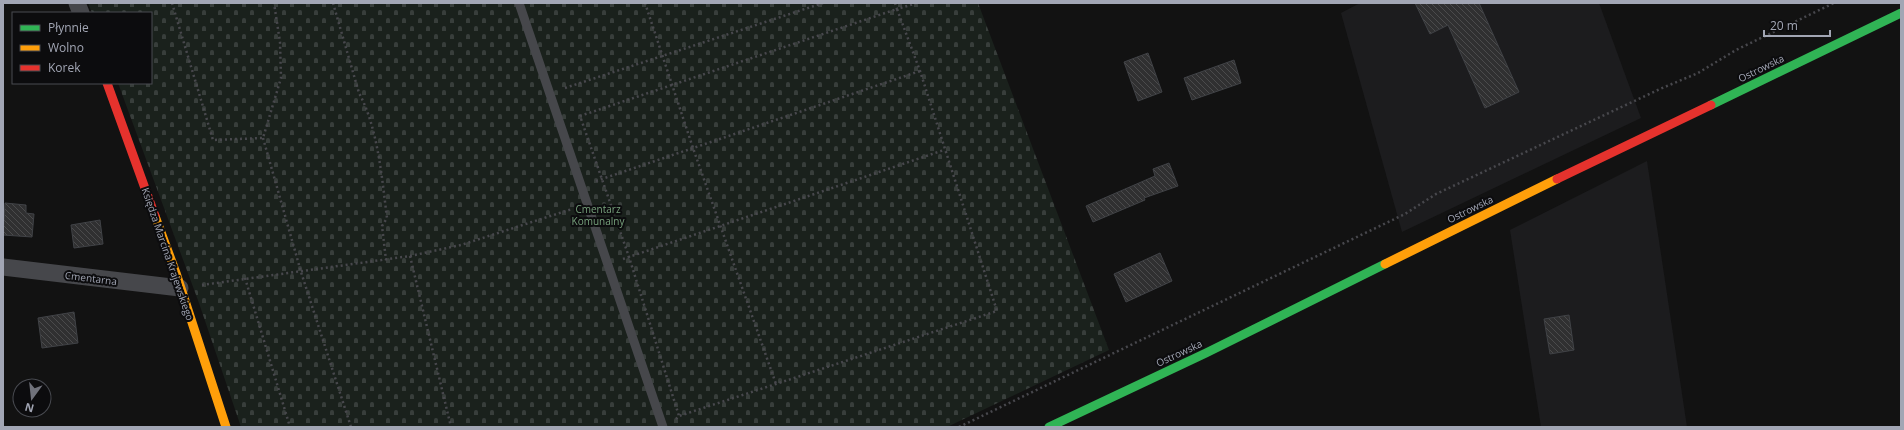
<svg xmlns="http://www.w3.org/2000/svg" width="1904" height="430" font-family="'Open Sans',sans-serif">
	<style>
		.built { fill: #1c1c1e }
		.cemetery { fill: url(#cemetery-stones) }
		.building { fill: url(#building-back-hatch); stroke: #404246 }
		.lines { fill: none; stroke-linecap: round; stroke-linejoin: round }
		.path { stroke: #48484d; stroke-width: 2.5; stroke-dasharray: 2 3; stroke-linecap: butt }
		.lane { stroke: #46474b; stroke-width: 9 }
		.street { stroke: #46474b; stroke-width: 17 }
		.fast { stroke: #30b455; stroke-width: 9 }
		.slow { stroke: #ff9f0a; stroke-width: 9 }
		.jam { stroke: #e5322d; stroke-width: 9 }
		.labels { text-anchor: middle; stroke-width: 4; stroke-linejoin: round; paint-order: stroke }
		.street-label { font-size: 10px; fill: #a2a6b4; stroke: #0c0c0e }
		.park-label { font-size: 10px; fill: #77a17c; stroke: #0c0c0e }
	</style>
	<defs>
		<pattern id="cemetery-stones" width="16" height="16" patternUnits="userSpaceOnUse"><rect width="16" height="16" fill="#1a211c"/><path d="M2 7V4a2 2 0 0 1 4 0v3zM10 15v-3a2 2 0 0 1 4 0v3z" fill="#383e3b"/></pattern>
		<pattern id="building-back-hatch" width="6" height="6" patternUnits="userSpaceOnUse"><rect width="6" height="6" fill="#303031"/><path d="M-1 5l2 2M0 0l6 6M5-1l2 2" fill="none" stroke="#4b4b4c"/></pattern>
	</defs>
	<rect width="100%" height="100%" fill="#121212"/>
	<g class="built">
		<path d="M1360 3H1599L1641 118 1402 232 1341 13Z"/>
		<path d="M1647 161 1687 427H1541L1510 230Z"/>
	</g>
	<path class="cemetery" d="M88 3H978L1109 350 947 427H241L199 303 118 83H151V13H92Z"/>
	<g class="building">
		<path d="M1415 3H1479L1519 92 1485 108 1448 25 1430 34Z"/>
		<path d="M1148 53 1162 92 1138 101 1124 62Z"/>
		<path d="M1234 60 1241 83 1192 100 1184 78Z"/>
		<path d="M1169 163 1178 186 1144 198 1145 200 1093 222 1086 206 1155 176 1153 169Z"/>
		<path d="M5 203 26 205V213L34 214 32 237 3 235Z"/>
		<path d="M100 220 103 244 74 248 71 225Z"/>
		<path d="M1160 253 1172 281 1126 302 1114 274Z"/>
		<path d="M74 312 78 343 42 348 38 318Z"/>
		<path d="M1569 315 1574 350 1550 354 1544 319Z"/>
	</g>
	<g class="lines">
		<g class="path">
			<path d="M172 3 213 140 263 138 281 78 280 42 274 3"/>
			<path d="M333 3 359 93C378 128 382 179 387 218L382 226 386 260"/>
			<path d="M645 3 693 148 776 384"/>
			<path d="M895 3 897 9 917 3"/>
			<path d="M565 88 823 3"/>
			<path d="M263 138 301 272 351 427"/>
			<path d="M596 181 920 71"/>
			<path d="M410 256 451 427"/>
			<path d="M623 259 944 150"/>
			<path d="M245 278 290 427"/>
			<path d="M202 285 410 256 461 245 572 209"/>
			<path d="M676 419 679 416 997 311 920 71 897 9 580 116 629 257 679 416"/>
			<path d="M959 427 1405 214 1436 194 1660 89 1698 73 1736 50 1834 3"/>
		</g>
		<path class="lane" d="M519 3 663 427"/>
		<g class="street">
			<path d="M77 3 81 13"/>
			<path d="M3 267 180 288"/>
		</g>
		<g class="fast">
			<path d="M1711 105 1901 13"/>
			<path d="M1049 427 1206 353 1385 264"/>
		</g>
		<g class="slow">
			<path d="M155 216 176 273 226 427"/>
			<path d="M1385 264 1557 179"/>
		</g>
		<g class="jam">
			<path d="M107 83 155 216"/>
			<path d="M1557 179 1711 105"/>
		</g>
	</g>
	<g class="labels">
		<g class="street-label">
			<text transform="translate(1761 68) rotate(-26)" y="4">Ostrowska</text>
			<text transform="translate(1470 209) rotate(-26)" y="4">Ostrowska</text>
			<text transform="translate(168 254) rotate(71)" y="4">Księdza Marcina Krajewskiego</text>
			<text transform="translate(91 278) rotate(7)" y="4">Cmentarna</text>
			<text transform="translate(1179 353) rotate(-25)" y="4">Ostrowska</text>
		</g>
		<g class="park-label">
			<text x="598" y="213">Cmentarz<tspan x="598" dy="12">Komunalny</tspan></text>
		</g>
	</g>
	<rect width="1904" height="430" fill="none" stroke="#a2a6b4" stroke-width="8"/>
	<rect x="12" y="12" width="140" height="72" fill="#0c0c0e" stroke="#484a50"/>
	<rect x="20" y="25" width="20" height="6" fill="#30b455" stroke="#484a50"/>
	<text x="48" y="32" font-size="12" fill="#a2a6b4">Płynnie</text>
	<rect x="20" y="45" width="20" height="6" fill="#ff9f0a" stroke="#484a50"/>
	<text x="48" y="52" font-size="12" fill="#a2a6b4">Wolno</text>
	<rect x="20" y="65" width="20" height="6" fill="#e5322d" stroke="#484a50"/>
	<text x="48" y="72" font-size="12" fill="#a2a6b4">Korek</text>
	<g transform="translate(32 398) rotate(195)"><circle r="19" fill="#0c0c0e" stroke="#484a50"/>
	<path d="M0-3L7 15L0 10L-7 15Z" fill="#70727b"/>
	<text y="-6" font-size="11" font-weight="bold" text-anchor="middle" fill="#a2a6b4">N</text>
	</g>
	<path d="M1764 30v6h66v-6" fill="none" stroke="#a2a6b4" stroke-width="2"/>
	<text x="1770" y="30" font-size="12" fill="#a2a6b4" stroke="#0c0c0e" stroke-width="3" paint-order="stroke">20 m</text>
</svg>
